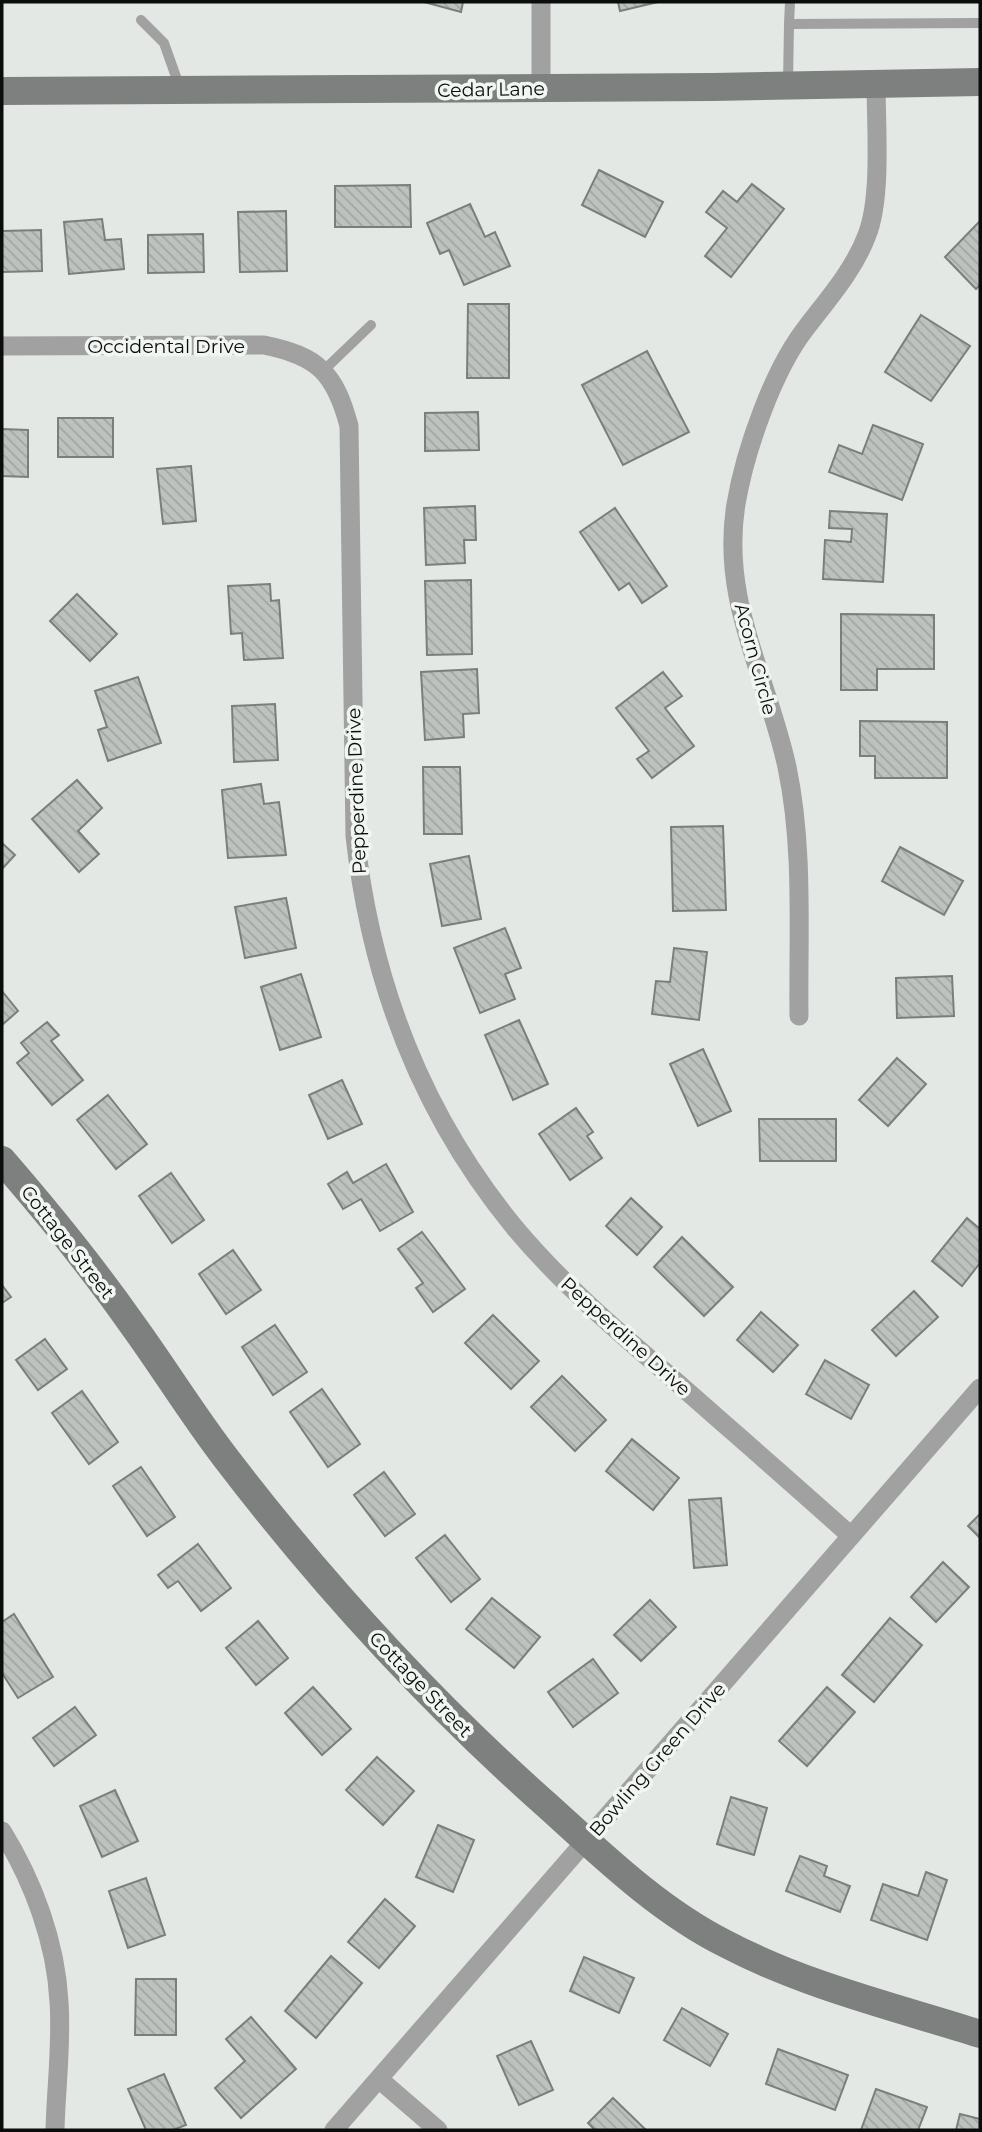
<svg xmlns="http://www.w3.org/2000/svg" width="982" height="2132" font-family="Montserrat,sans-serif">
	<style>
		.building { fill: url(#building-back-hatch); stroke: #7b7f7c; stroke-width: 2 }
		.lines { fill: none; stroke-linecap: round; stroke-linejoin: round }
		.lane { stroke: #a0a1a0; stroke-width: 10 }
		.street { stroke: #a0a1a0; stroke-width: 19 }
		.secondary { stroke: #7d807e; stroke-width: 28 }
		.labels { text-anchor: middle; stroke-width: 7; stroke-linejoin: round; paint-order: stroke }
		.street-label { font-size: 19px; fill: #0b0d0c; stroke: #f2f6f3 }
	</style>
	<defs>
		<pattern id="building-back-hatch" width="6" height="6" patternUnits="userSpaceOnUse" patternTransform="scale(1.75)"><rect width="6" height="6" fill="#bec2bf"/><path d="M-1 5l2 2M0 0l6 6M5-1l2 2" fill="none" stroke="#a2a6a3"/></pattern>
	</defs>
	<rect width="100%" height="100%" fill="#e4e8e5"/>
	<g class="building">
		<path d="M424 2H463L461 12Z"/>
		<path d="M618 2H658L620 11Z"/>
		<path d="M599 170 663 202 645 237 582 205Z"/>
		<path d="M752 184 784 209 731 277 705 256 727 228 706 212 723 191 737 202Z"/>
		<path d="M410 185 411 227H335V186Z"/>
		<path d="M470 204 485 237 495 232 510 266 464 285 449 250 440 254 427 223Z"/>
		<path d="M286 211 287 271 240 272 238 212Z"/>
		<path d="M102 219 105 240 121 239 124 269 69 274 64 222Z"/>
		<path d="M980 221V285L976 289 945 257Z"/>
		<path d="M41 230 42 271 2 272V231Z"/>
		<path d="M203 234 204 272 148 273V235Z"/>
		<path d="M468 304H509V378H467Z"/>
		<path d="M921 315 970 346 931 401 885 372Z"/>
		<path d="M647 351 689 432 623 465 582 385Z"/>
		<path d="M478 412 479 450 425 451V413Z"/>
		<rect x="58" y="418" width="55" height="39"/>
		<path d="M873 425 923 444 902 500 829 472 839 445 862 454Z"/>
		<path d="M2 429 28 430V477L2 476Z"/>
		<path d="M191 466 196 521 163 524 157 469Z"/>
		<path d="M475 506 476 540H464L465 563 426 565 424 508Z"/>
		<path d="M615 508 667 586 642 603 629 583 619 590 580 532Z"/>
		<path d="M830 511 887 514 883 582 823 579 825 540 851 542 852 529 829 528Z"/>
		<path d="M471 580 472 654 427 655 425 581Z"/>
		<path d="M270 584 271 601 279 600 283 658 244 660 242 633 231 634 228 586Z"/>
		<path d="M77 594 117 634 90 661 50 621Z"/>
		<path d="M841 614 934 615V669H877V690H841Z"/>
		<path d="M477 669 479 713 463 714 464 737 425 740 421 672Z"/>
		<path d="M663 672 682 696 665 708 694 746 652 778 637 759 649 751 616 708Z"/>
		<path d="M138 677 161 743 108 761 98 730 107 727 95 691Z"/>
		<path d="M275 704 278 760 234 762 232 706Z"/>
		<path d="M860 721 947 722V778H875V756H860Z"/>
		<path d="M423 767H460L462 834H424Z"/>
		<path d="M77 780 102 808 78 831 99 854 79 872 32 819Z"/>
		<path d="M261 784 264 804 279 802 286 855 228 858 222 790Z"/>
		<path d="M723 826 726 910 673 911 671 827Z"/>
		<path d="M2 843 15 855 2 869Z"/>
		<path d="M900 847 963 881 944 915 882 881Z"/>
		<path d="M469 856 481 919 442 926 430 864Z"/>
		<path d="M286 898 296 948 245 958 235 907Z"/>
		<path d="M505 928 521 968 505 974 515 999 480 1013 454 948Z"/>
		<path d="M674 948 707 952 699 1020 652 1014 656 981 670 982Z"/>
		<path d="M301 974 321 1037 280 1050 261 987Z"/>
		<path d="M952 976 954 1016 897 1018 896 978Z"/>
		<path d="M2 991 18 1011 2 1025Z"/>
		<path d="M519 1020 548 1084 513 1100 485 1035Z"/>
		<path d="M47 1022 59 1035 51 1041 83 1080 52 1105 17 1063 29 1053 21 1043Z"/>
		<path d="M703 1049 731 1111 698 1126 670 1064Z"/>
		<path d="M897 1058 926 1084 888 1126 859 1100Z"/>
		<path d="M342 1080 362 1124 328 1139 309 1095Z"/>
		<path d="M108 1095 147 1144 116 1169 77 1120Z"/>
		<path d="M576 1108 593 1132 587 1136 602 1158 570 1180 539 1134Z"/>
		<path d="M759 1119H836V1161H760Z"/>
		<path d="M386 1164 413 1212 380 1231 361 1199 343 1209 328 1184 347 1172 353 1183Z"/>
		<path d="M171 1173 204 1220 172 1243 139 1196Z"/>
		<path d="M631 1198 662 1227 637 1255 606 1226Z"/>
		<path d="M967 1218 980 1229V1263L962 1286 932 1261Z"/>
		<path d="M422 1232 465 1289 433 1312 416 1288 423 1283 398 1249Z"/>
		<path d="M682 1237 733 1287 704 1316 654 1267Z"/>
		<path d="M233 1250 261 1290 226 1314 199 1274Z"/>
		<path d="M2 1285 11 1297 2 1303Z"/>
		<path d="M914 1291 938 1317 896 1356 872 1330Z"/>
		<path d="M761 1312 798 1345 773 1372 737 1340Z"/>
		<path d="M493 1315 539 1361 511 1389 465 1343Z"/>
		<path d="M275 1325 307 1372 273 1395 242 1347Z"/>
		<path d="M45 1339 67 1369 38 1390 16 1360Z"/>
		<path d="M825 1360 869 1385 851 1419 806 1394Z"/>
		<path d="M562 1376 606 1420 575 1451 531 1407Z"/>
		<path d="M322 1389 360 1444 328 1467 290 1412Z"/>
		<path d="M82 1391 118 1442 89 1464 52 1413Z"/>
		<path d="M632 1439 679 1478 653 1510 606 1471Z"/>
		<path d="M141 1467 175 1517 147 1536 113 1486Z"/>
		<path d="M384 1472 415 1514 385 1536 354 1495Z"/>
		<path d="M721 1498 727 1565 694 1568 689 1500Z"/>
		<path d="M980 1514V1538L968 1526Z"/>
		<path d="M445 1535 480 1579 451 1602 416 1558Z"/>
		<path d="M198 1544 231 1588 201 1611 178 1581 168 1588 158 1575Z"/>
		<path d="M943 1562 969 1587 936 1622 911 1597Z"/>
		<path d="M492 1598 540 1637 514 1668 466 1629Z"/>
		<path d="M650 1600 676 1627 641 1661 614 1635Z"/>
		<path d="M14 1614 53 1677 18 1698 2 1673V1622Z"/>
		<path d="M890 1618 922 1645 874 1702 842 1675Z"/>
		<path d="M258 1621 288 1658 256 1685 226 1648Z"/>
		<path d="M593 1659 618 1693 573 1727 548 1692Z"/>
		<path d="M313 1687 351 1729 322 1755 285 1713Z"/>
		<path d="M827 1687 855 1712 807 1766 779 1741Z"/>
		<path d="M75 1707 96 1735 54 1766 33 1738Z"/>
		<path d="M377 1757 414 1791 383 1825 346 1790Z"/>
		<path d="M115 1790 138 1841 102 1857 80 1806Z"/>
		<path d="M731 1797 767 1808 754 1855 717 1844Z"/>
		<path d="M438 1825 474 1840 453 1892 416 1877Z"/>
		<path d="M800 1856 827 1866 824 1876 850 1886 840 1912 786 1891Z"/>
		<path d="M926 1872 947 1880 927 1940 871 1920 883 1884 918 1896Z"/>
		<path d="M146 1878 165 1935 128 1948 109 1891Z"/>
		<path d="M385 1899 415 1926 379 1968 348 1942Z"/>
		<path d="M331 1956 362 1983 316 2038 285 2011Z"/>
		<path d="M584 1957 634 1978 619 2013 570 1991Z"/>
		<path d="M136 1979H176V2035H135Z"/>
		<path d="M682 2008 728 2034 710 2066 664 2040Z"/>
		<path d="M251 2017 296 2069 241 2118 215 2088 245 2061 226 2039Z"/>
		<path d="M531 2041 553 2090 519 2105 497 2056Z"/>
		<path d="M778 2049 848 2075 835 2110 766 2084Z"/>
		<path d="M164 2074 186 2125 173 2130H146L128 2089Z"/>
		<path d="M876 2089 927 2107 918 2130H861Z"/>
		<path d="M613 2098 646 2130H595L588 2123Z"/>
		<path d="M960 2114 980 2119V2130H956Z"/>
	</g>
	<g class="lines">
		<g class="lane">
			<path d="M790 2 789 24 980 23"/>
			<path d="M141 20 164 43 180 88"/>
			<path d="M788 83 789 24"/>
			<path d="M323 371 371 325"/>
		</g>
		<g class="street">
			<path d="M541 2V88"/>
			<path d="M2 346 264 345C318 356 335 373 349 426L355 836C371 981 422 1115 515 1228 562 1284 617 1331 672 1378 732 1431 792 1483 851 1536"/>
			<path d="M799 1016C798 933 804 848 787 767 768 678 720 601 736 504 745 451 773 370 806 328 828 299 854 270 867 235 882 197 876 125 876 82"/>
			<path d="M2 1831C33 1881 56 1942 59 2002 62 2044 56 2088 55 2130"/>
			<path d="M380 2080 438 2130"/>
			<path d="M334 2130 980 1388"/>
		</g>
		<g class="secondary">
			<path d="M2 91 713 87 980 82"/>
			<path d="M2 1160C48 1213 92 1267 132 1324 164 1368 192 1414 225 1457 322 1584 430 1702 550 1808 604 1857 660 1911 726 1944 806 1986 895 2007 980 2034"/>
		</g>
	</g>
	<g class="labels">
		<g class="street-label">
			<text transform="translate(491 89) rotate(-1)" y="7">Cedar Lane</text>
			<text x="166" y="353">Occidental Drive</text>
			<text transform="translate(756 659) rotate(75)" y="7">Acorn Circle</text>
			<text transform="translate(356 791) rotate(-92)" y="7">Pepperdine Drive</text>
			<text transform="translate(68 1242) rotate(52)" y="7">Cottage Street</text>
			<text transform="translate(626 1336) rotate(42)" y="7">Pepperdine Drive</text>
			<text transform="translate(421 1684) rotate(46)" y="7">Cottage Street</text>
			<text transform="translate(657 1759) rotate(-49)" y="7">Bowling Green Drive</text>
		</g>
	</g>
	<rect width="982" height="2132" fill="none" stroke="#0b0d0c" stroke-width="7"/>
</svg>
